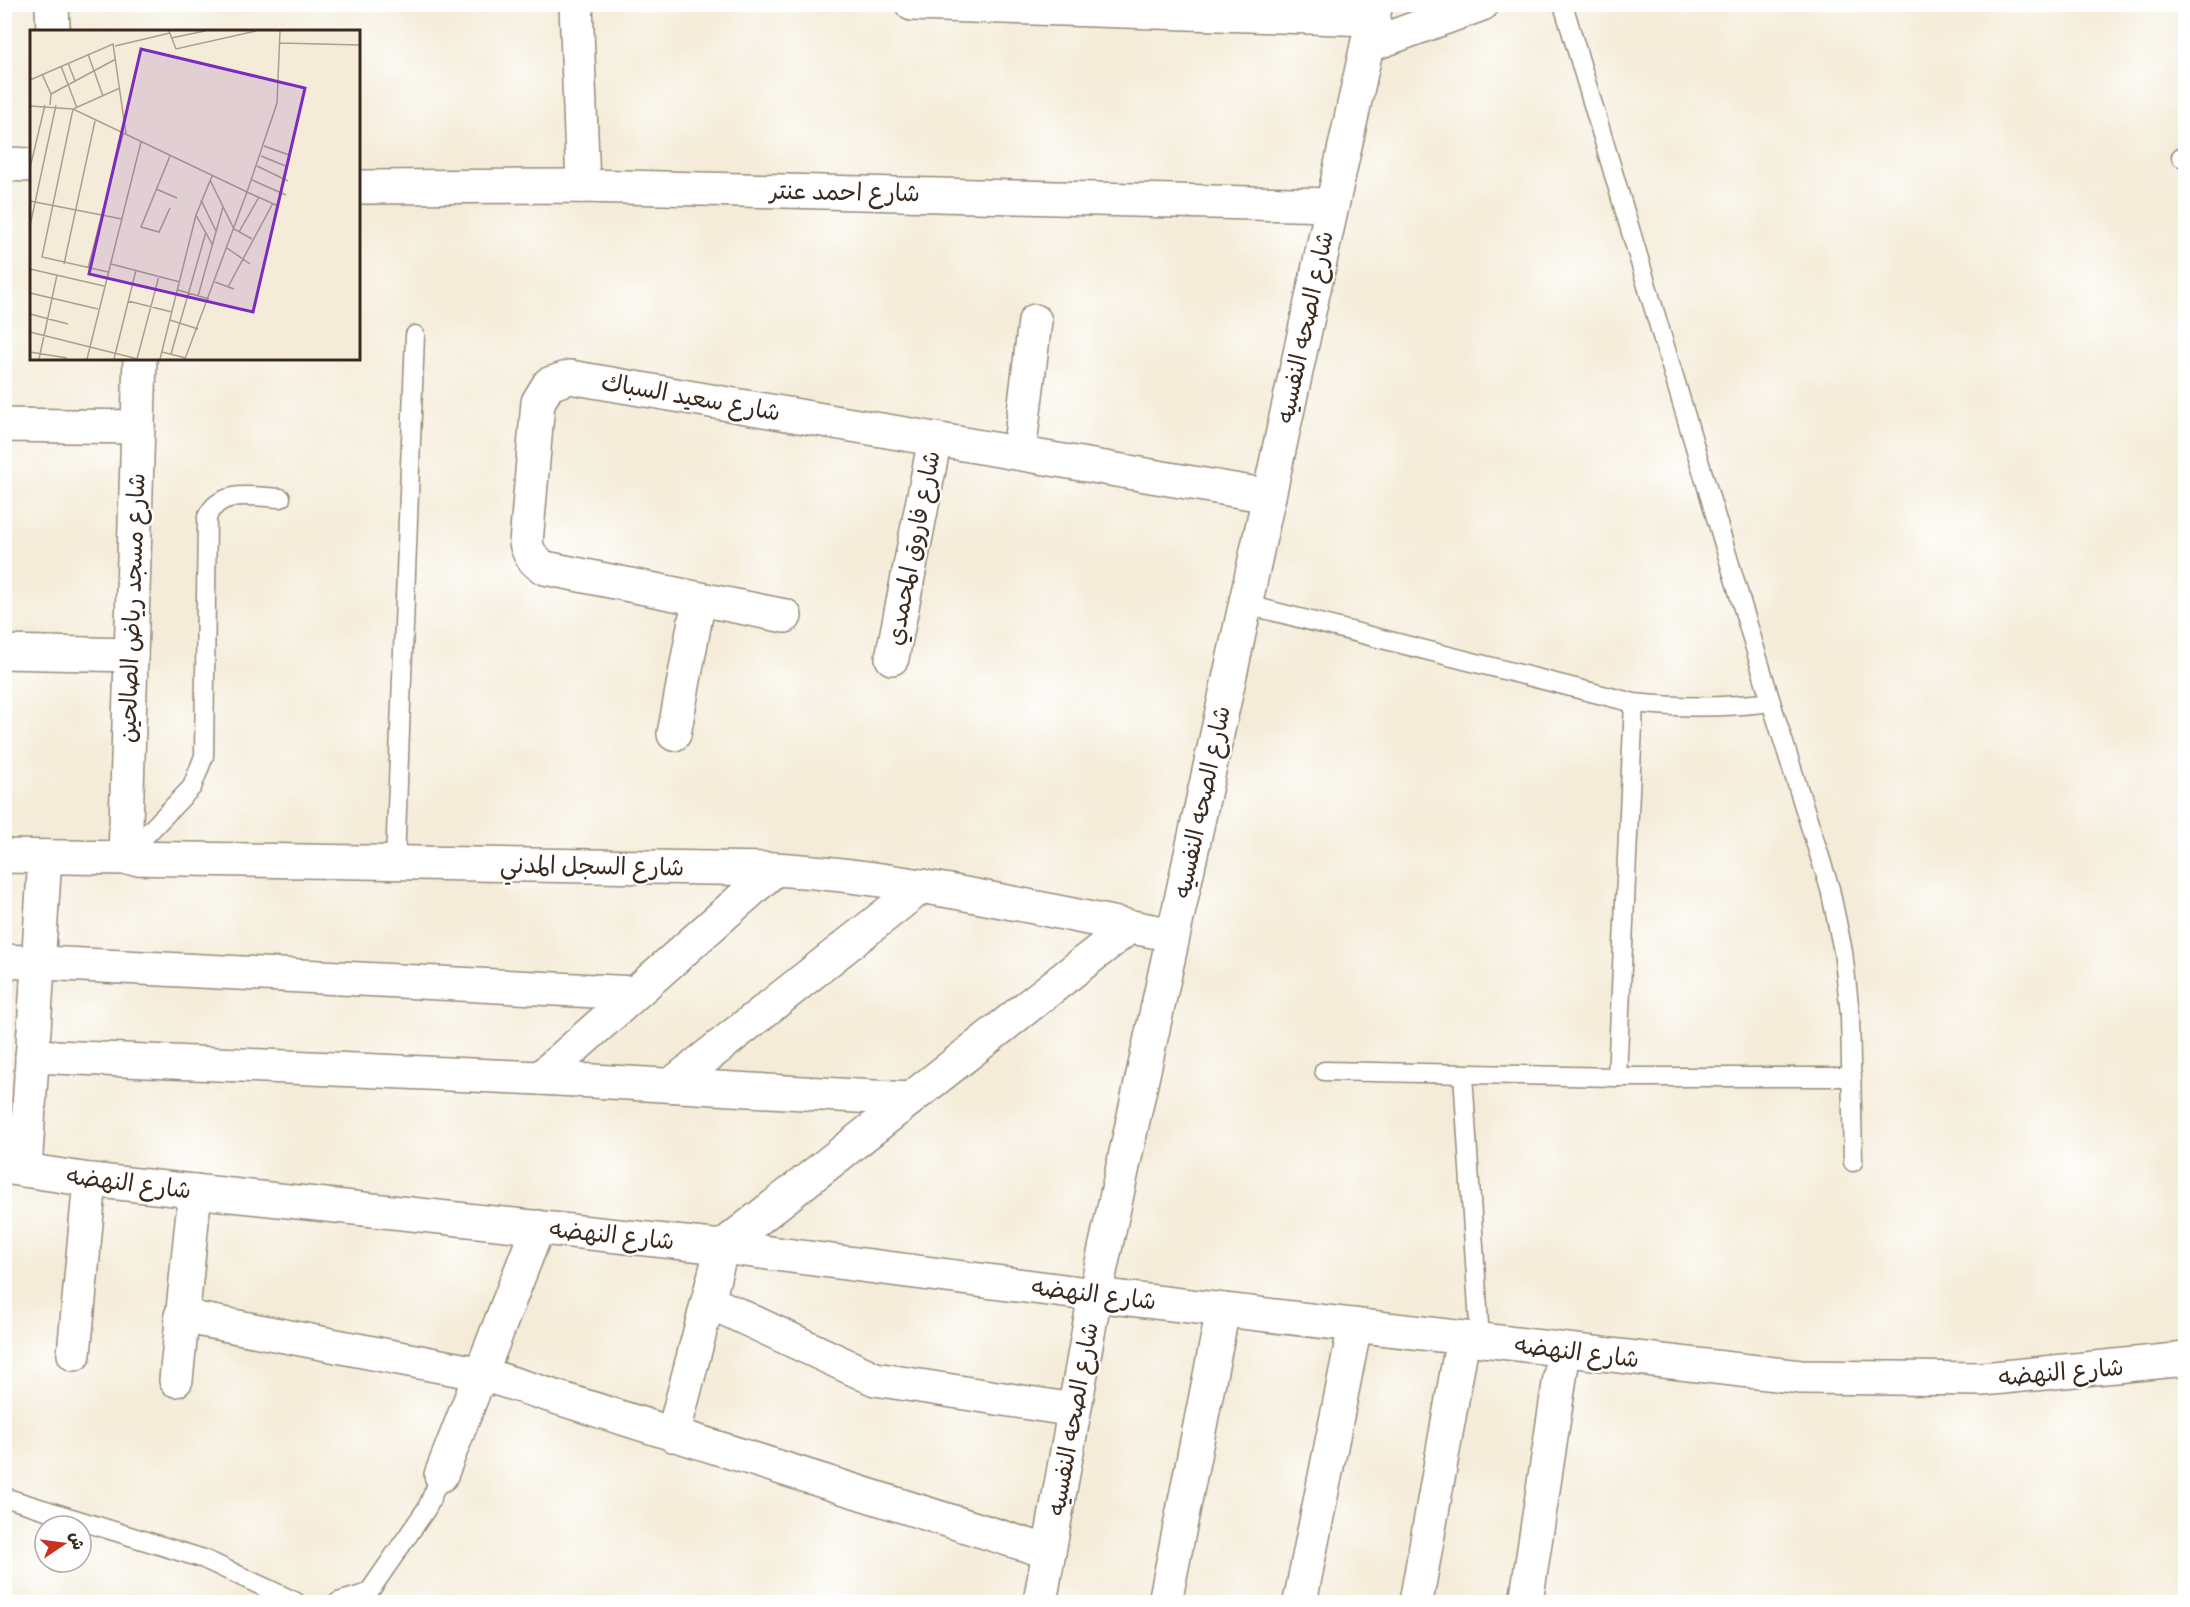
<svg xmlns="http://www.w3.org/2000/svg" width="2190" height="1607" font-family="Caveat,'Playpen Sans Arabic',sans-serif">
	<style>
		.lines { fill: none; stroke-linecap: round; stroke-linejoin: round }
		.service-casing { stroke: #988b7b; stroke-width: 21 }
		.minor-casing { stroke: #988b7b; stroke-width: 36 }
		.secondary-casing { stroke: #988b7b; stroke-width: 36 }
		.service { stroke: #fff; stroke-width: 18 }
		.minor { stroke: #fff; stroke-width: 33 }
		.secondary { stroke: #fff; stroke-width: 33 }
		.labels { text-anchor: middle; stroke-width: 4.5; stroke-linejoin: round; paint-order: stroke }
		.street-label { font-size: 24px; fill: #3b2a1e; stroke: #fff }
		.inset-road { fill: none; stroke: #aa9e8e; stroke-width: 1.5 }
		.view { fill: #7b2cbf; fill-opacity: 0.15; stroke: #7b2cbf; stroke-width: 3 }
		.inset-edge { fill: none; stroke: #3b2a1e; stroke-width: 3 }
	</style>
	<rect width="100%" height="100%" fill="#fff"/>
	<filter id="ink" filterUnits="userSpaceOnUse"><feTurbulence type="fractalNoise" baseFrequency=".0167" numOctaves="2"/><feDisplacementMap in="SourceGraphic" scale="12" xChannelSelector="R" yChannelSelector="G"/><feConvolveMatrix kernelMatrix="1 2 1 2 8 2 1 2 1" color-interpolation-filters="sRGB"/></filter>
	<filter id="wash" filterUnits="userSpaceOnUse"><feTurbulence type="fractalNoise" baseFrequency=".008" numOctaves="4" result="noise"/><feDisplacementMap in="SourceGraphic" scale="24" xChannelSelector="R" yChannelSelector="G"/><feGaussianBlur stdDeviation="1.35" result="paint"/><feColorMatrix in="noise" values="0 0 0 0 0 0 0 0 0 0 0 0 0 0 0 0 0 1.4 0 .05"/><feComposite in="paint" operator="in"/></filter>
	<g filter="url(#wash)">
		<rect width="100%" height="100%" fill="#f4ecd8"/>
	</g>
	<g filter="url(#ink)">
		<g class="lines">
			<g class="service-casing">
				<g id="service">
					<path d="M1563 4 1771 702 1830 889 1843 951 1850 1014 1853 1162"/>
					<path d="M2181 157 2186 158"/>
					<path d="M1244 604 1634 703C1681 708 1724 708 1771 702"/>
					<path d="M126 856 192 787 204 756 207 517C220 488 254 497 281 498"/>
					<path d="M395 862 415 335"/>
					<path d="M1324 1071 1617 1077H1852"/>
					<path d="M1463 1074 1480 1340"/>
					<path d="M1617 1077 1634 703"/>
					<path d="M4 1497 204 1559 296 1602"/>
					<path d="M338 1602 368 1593"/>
					<path d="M362 1602 427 1508 441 1475"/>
				</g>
			</g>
			<g class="minor-casing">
				<g id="minor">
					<path d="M52 4 53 32"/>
					<path d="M576 4 583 186"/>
					<path d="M912 4 1373 19"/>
					<path d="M1367 46 1482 4"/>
					<path d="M4 164 32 165"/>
					<path d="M358 187 583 186 1332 205"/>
					<path d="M4 425 138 427"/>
					<path d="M1019 453 1035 321"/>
					<path d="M785 616 545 568C534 562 529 555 526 543L538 402 549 384 570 377 1269 496"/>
					<path d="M4 652 131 655"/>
					<path d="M892 658 935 439"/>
					<path d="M674 734 699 599"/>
					<path d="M4 856 775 869C909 877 1041 910 1173 935"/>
					<path d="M125 858 140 358"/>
					<path d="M4 961 635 993"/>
					<path d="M32 1056 540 1078 910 1099"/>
					<path d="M540 1078 775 869"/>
					<path d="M671 1085 922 886"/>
					<path d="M4 1167 90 1180 722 1247 1095 1295 1040 1602"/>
					<path d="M25 1170 45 857"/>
					<path d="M708 1301 875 1379 1074 1410"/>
					<path d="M181 1316 482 1374 1049 1552"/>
					<path d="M74 1354 90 1180"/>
					<path d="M176 1380 195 1191"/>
					<path d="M673 1435 722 1247 1129 927"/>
					<path d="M441 1475 538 1227"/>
					<path d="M1165 1602 1223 1310"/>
					<path d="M1300 1602 1355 1326"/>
					<path d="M1416 1602 1463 1338"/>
					<path d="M1526 1602 1564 1351"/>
				</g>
			</g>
			<g class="secondary-casing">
				<path id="secondary" d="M1376 4 1095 1295 1801 1377 1983 1379 2186 1359"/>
			</g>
			<use href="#service" class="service"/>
			<use href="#minor" class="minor"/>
			<use href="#secondary" class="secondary"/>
		</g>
	</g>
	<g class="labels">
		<g class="street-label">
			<text transform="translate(845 192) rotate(1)" y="8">شارع احمد عنتر</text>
			<text transform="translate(1305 327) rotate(-78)" y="8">شارع الصحه النفسيه</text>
			<text transform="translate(691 397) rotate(10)" y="8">شارع سعيد السباك</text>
			<text transform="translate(913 548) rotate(-79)" y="8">شارع فاروق المحمدي</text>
			<text transform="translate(132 608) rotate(-88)" y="8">شارع مسجد رياض الصالحين</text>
			<text transform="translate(1202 802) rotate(-78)" y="8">شارع الصحه النفسيه</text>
			<text transform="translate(592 866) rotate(1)" y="8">شارع السجل المدني</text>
			<text transform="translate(129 1183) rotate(7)" y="8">شارع النهضه</text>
			<text transform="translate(612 1235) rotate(6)" y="8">شارع النهضه</text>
			<text transform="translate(1094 1294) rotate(7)" y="8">شارع النهضه</text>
			<text transform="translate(1577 1352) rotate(7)" y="8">شارع النهضه</text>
			<text transform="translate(2061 1372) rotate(-5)" y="8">شارع النهضه</text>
			<text transform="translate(1073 1419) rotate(-80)" y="8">شارع الصحه النفسيه</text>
		</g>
	</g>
	<g transform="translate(30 30)">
		<rect width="330" height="330" fill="#f4ecd8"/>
		<path class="inset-road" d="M139 1 146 19 226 1M141 8 175 1M250 13 330 15M85 16 140 3M58 24 73 66M38 33 45 51M31 36 47 78M12 44 21 64 20 75M0 50 83 14 96 104M21 64 86 29M0 76 43 79 217 162 247 73 250 1M234 116 259 125M140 126 111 197 129 202 140 178M231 126 258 137M227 136 258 151M0 138 15 75M180 150 204 199 222 209M222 150 256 165M126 159 147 168M171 170 186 201M0 171 92 189M166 185 182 214M0 196 26 75M209 202 229 167M197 218 220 234M34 234 65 91M81 234 150 252M58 238 93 104M0 239 74 256M78 242 12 227 43 79 90 58M185 252 204 259M198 257 243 173M148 260 179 269M0 263 68 279M168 266 193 177M98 271 142 282M0 284 38 294M140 290 168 299M0 302 108 329M0 322 37 328M132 322 156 328M141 324 176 202M9 329 27 245M57 329 111 112M84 329 106 240M107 329 129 246M130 329 166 185 182 146M155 329 217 162 248 176"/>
		<path class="view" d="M111 19 275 58 223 282 59 244Z"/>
		<rect width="330" height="330" class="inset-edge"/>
	</g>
	<rect width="2190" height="1607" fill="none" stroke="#fff" stroke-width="24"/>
	<g transform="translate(63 1544) rotate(77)"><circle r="28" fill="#ffffff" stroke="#b1aaa5" stroke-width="1.5"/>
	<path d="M0-4.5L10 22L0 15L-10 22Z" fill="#c8321e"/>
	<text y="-9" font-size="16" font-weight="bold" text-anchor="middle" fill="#3b2a1e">ش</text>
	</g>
</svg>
